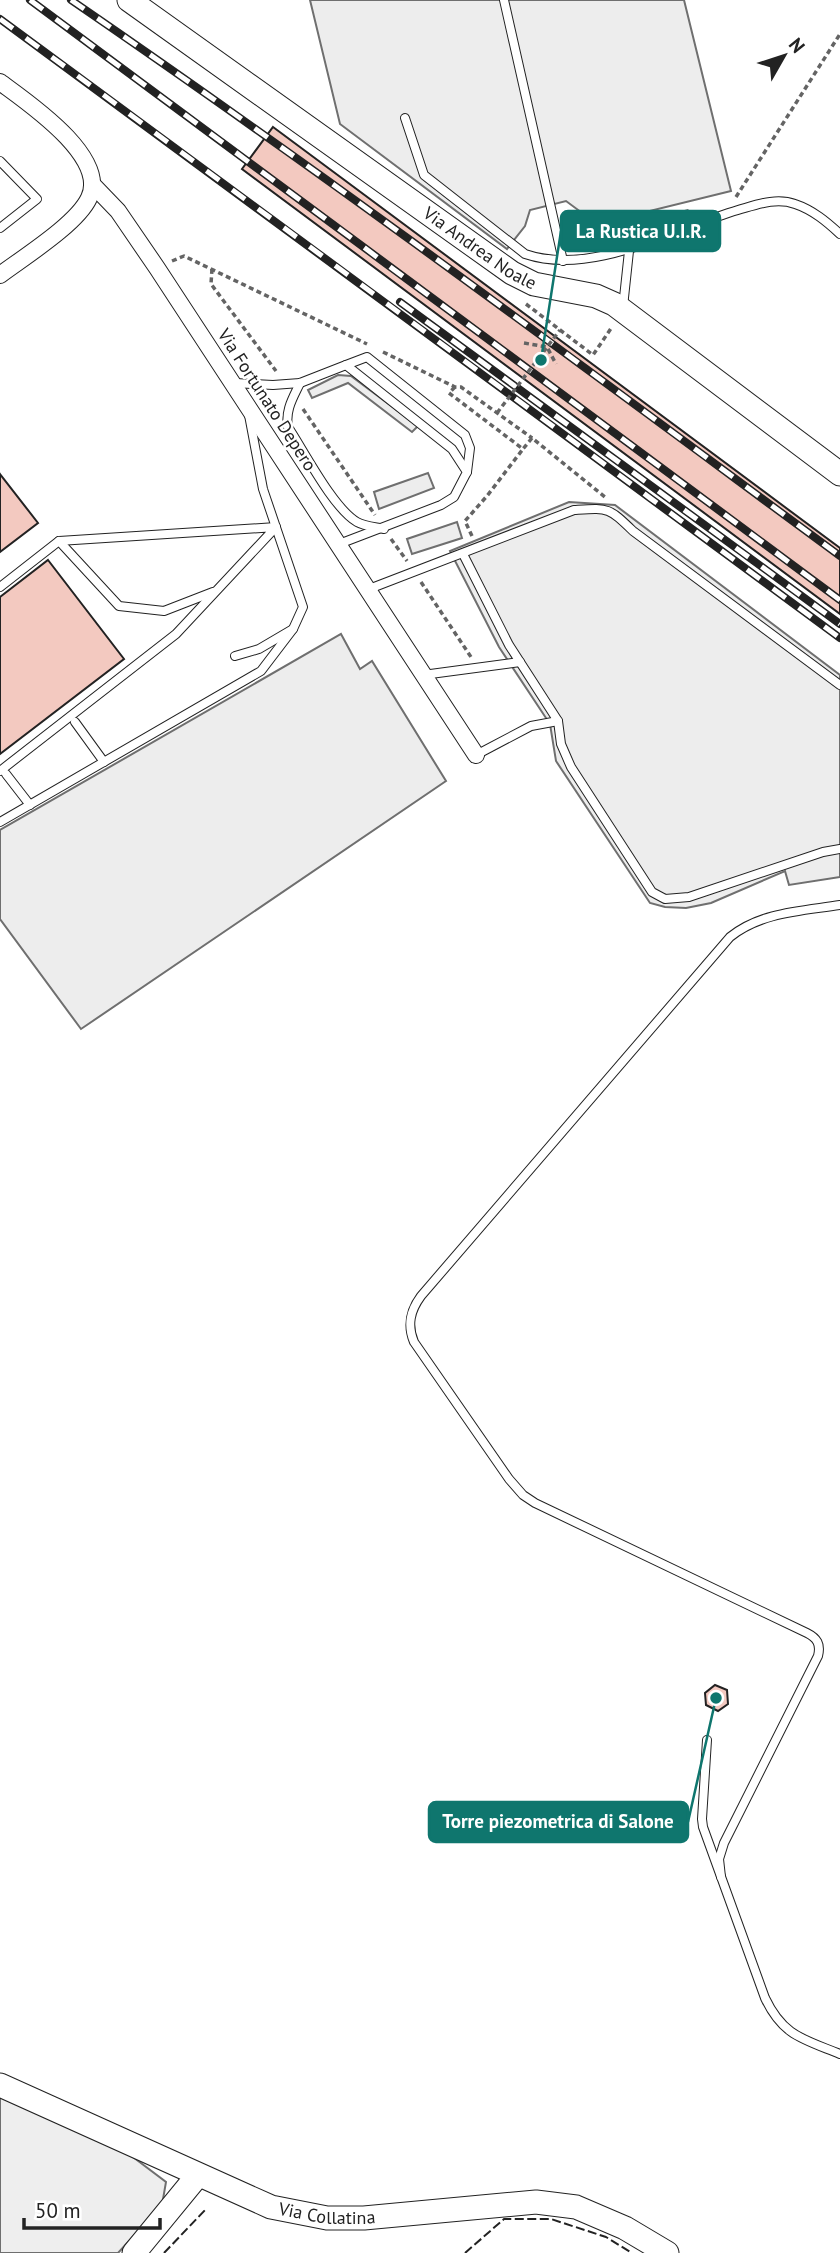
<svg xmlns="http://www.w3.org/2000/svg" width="840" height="2253" font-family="'PT Sans',sans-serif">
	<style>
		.green { fill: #eee; stroke: #6f6f6f; stroke-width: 2 }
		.parking { fill: #ededed; stroke: #6f6f6f; stroke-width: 2 }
		.building { fill: #f3c9c0; stroke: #222; stroke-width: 2 }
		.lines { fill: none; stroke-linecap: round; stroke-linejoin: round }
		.lane-casing { stroke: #222; stroke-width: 10 }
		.street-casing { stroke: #222; stroke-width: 18 }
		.secondary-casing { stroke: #222; stroke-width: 25 }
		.path { stroke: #646464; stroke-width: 3.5; stroke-dasharray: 5 3.5; stroke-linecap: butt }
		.lane { stroke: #fff; stroke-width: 8 }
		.street { stroke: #fff; stroke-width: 16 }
		.secondary { stroke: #fff; stroke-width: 23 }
		.rail-casing { stroke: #222; stroke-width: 8 }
		.rail { stroke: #fff; stroke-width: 5; stroke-dasharray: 16; stroke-linecap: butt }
		.path-bridge { stroke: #646464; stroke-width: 3.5; stroke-dasharray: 5 3.5; stroke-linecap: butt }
		.fence { stroke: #222; stroke-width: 2; stroke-dasharray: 9 3.5; stroke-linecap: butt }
		.labels { text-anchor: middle; stroke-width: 5; stroke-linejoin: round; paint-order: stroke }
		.street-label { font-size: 18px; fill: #222; stroke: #fff }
		.leader { fill: none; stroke: #0f766e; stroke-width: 2.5 }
		.callout-dot { fill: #0f766e; stroke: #fff; stroke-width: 2.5 }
		.callout { fill: #0f766e; stroke: #0f766e; stroke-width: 2.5 }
		.callout-label { font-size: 19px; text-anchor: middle; font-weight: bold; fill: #fff }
	</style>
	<rect width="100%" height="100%" fill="#fff"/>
	<path class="green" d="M0 2096 121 2148 166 2182 162 2205 118 2253H0Z"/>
	<g class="parking">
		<path d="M310 0H684L731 191 597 224 566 201 530 210 525 226 507 249 340 124Z"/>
		<path d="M338 375 351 376 418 426 412 432 348 383 312 398 308 390Z"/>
		<path d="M428 473 434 488 379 509 374 492Z"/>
		<path d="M569 502 615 505 840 675V877L789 885 785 871 711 903 686 908 665 907 650 903 556 761 550 724 499 647 450 551Z"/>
		<path d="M457 522 462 538 412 554 407 539Z"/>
		<path d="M341 634 360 669 372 661 446 781 81 1029 0 919V830Z"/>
	</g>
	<g class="building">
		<path d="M273 127 840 548V614L242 169Z"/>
		<path d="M0 474 38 523 0 552Z"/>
		<path d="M48 560 124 659 0 754V597Z"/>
		<path d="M715 1685 727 1690 728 1704 718 1711 706 1705 705 1693Z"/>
	</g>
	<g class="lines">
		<g class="lane-casing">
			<g id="lane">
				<path d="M504 0 563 261"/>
				<path d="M405 118 424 175 525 254C593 277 673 229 738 210 756 205 776 197 795 204 813 210 827 222 840 234"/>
				<path d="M0 161 37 199 0 228"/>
				<path d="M623 307 629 251"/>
				<path d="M346 365 367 357 465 435 470 448 467 472"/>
				<path d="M234 383 273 385 300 383 346 365 452 449 467 472 454 497 441 505 339 544"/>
				<path d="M300 383C293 398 285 410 288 427 304 451 333 508 357 522 364 526 375 527 384 529"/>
				<path d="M59 541 119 606 164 611 213 592"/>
				<path d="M463 554 509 645 558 721 561 744 571 767 652 892 665 899 689 897 823 852 840 849"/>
				<path d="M0 587 59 541 276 527 176 634 0 771"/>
				<path d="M369 589 574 510C609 508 608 507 633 531L840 685"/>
				<path d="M235 656 259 649 293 629 303 607 263 489 249 415"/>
				<path d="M423 675 520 662"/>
				<path d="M75 722 104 762"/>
				<path d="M476 755 531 726 558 721"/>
				<path d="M6 774 30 805"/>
				<path d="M0 822 261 671 293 629"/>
				<path d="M707 1740 702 1819 703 1827 765 1998C783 2036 803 2039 840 2054"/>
				<path d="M721 1877 719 1859 724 1843 818 1656C821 1644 817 1638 807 1633L535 1503 523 1495 509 1479 414 1342C407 1325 410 1311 421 1296L730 937C761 912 802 911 840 905"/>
			</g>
		</g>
		<g class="street-casing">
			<g id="street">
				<path d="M0 82C27 102 109 157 89 198 77 224 24 257 0 275"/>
				<path d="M92 184 118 211 157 268 476 755"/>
			</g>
		</g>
		<g class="secondary-casing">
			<g id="secondary">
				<path id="s1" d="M129 0 512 273 534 284 596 296 614 304 840 474"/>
				<path id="s2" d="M0 2085 271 2207 327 2218H364L536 2202 576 2207 625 2228 667 2253"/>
				<path d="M134 2253 198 2175"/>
			</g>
		</g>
		<g class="path">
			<path d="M736 197 840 34"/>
			<path d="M601 231 692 210"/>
			<path d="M172 261 184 256 367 344"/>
			<path d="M212 269 211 284 276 371"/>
			<path d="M526 304 593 355 612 327"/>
			<path d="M524 343 547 347 556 364"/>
			<path d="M383 352 455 387H461L532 438"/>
			<path d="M455 387 449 393 523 449 532 438 605 497"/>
			<path d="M303 409 375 515"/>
			<path d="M472 536 465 521 487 496 523 449"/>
			<path d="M391 539 407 561"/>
			<path d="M421 582 471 657"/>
		</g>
		<use href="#lane" class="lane"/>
		<use href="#street" class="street"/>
		<use href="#secondary" class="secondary"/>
		<g class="rail-casing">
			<g id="rail">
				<path d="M30 0 840 600"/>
				<path d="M71 0C332 179 585 368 840 556"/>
				<path d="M0 19C281 225 560 432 840 638"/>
				<path d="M400 302 840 624"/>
			</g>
		</g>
		<use href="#rail" class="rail"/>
		<path class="path-bridge" d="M497 413 560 330"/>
		<g class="fence">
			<path d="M164 2253 206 2209"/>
			<path d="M465 2253 504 2219H551L606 2237 632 2253"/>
		</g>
	</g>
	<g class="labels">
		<g class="street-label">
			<text dy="6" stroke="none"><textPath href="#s1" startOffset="430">Via Andrea Noale</textPath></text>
			<text transform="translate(267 400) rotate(57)" y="6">Via Fortunato Depero</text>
			<text dy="6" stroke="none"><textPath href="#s2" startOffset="354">Via Collatina</textPath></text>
		</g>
	</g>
	<path class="leader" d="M541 360L561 231M716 1698L688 1822"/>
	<g class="callout-dot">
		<circle cx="541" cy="360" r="7"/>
		<circle cx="716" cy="1698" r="7"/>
	</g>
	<g class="callout">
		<rect x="561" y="211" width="159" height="40" rx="7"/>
		<rect x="429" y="1802" width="259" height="40" rx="7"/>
	</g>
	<g class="callout-label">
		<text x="641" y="238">La Rustica U.I.R.</text>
		<text x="558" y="1828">Torre piezometrica di Salone</text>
	</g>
	<g transform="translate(784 56) rotate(51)" stroke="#ffffff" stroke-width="5" paint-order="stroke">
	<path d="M0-5L12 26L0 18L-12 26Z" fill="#222222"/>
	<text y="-10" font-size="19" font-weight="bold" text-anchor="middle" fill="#222222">N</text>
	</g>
	<path d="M24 2218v10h136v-10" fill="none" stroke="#222222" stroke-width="3.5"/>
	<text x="35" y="2218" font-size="21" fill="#222222" stroke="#ffffff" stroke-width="5" paint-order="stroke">50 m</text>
</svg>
